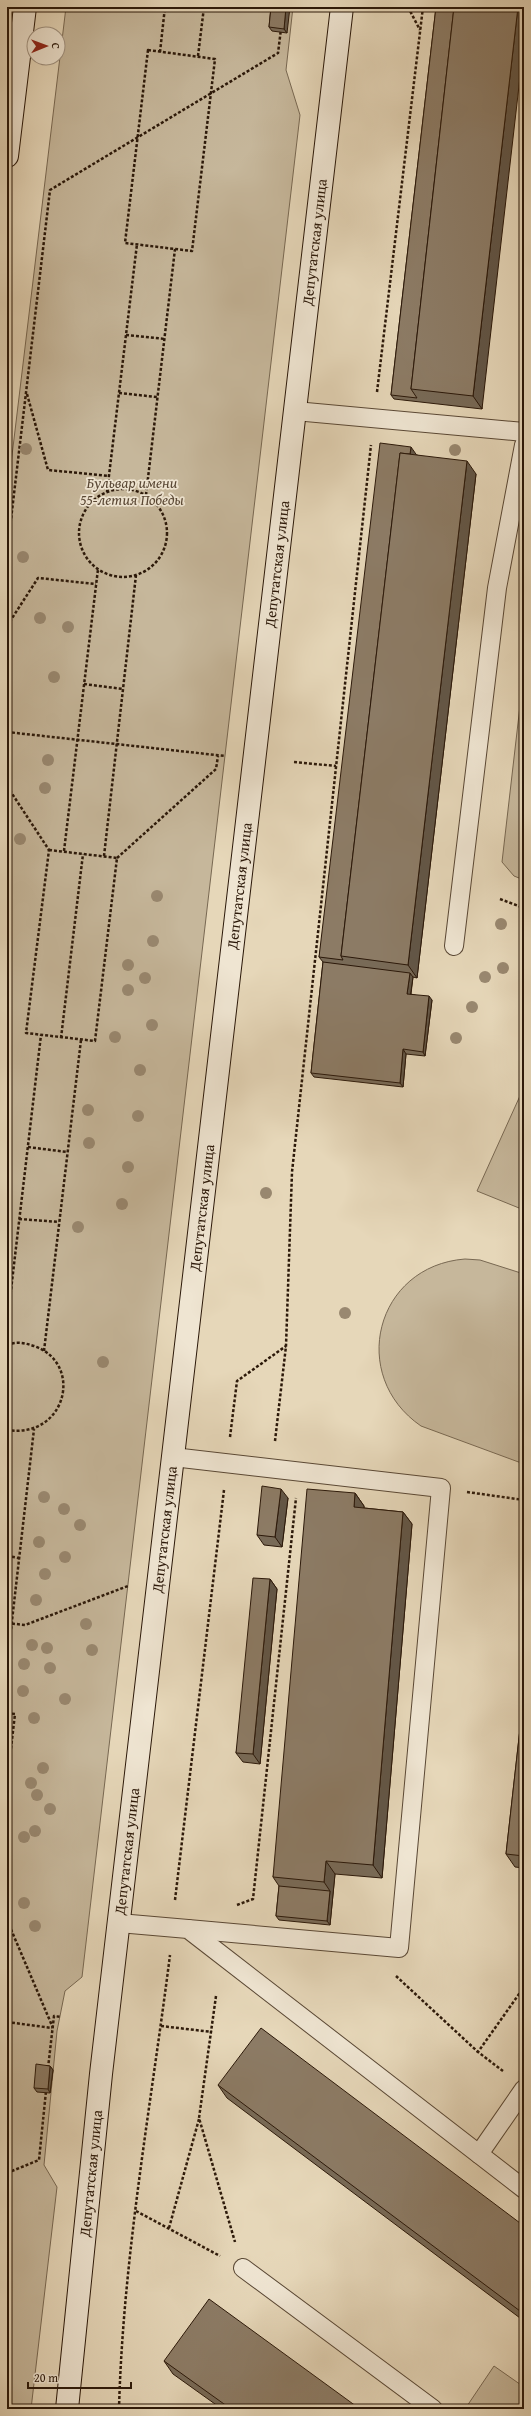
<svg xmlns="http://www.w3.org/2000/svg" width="531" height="2416" font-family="'Gentium Book Plus',serif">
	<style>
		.green { fill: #c6b79b; stroke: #786852 }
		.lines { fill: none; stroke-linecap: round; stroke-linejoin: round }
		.lane-casing { stroke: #5a4835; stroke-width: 20 }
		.secondary-casing { stroke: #2b1809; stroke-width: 24 }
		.path { stroke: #2b1809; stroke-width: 2.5; stroke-dasharray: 3 2; stroke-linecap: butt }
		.lane { stroke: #efe5d2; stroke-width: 18 }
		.secondary { stroke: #efe5d2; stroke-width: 22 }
		.tree { fill: #998870 }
		.wall { fill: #786a57; stroke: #2b1809 }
		.shaded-wall { fill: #625647; stroke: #2b1809 }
		.building { fill: #8c7b65; stroke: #2b1809 }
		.labels { text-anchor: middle; stroke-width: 3.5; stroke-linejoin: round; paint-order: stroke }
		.street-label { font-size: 15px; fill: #2b1809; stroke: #efe5d2 }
		.park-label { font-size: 15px; font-style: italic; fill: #5a4835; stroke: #efe5d2 }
	</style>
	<rect width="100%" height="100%" fill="#e6d7b9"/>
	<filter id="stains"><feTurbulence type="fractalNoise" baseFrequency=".005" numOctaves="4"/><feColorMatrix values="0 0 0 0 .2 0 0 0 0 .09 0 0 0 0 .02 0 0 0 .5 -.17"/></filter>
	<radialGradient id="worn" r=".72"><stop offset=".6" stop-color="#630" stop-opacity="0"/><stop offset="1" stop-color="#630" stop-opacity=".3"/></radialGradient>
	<g class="green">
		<path d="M66 7H293L286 70 300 115 82 1977 65 1991 57 2031 44 2165 57 2187 31 2409H7V497Z"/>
		<path d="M524 671V880L514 876 502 862Z"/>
		<path d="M524 1087V1210L477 1191Z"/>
		<path d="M465 1259 480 1260 524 1274V1464L421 1426C348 1376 375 1266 465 1259Z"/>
		<path d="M494 2366 524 2387V2409H465Z"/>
	</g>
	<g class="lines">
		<g class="lane-casing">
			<g id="lane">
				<path d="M295 411 524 432"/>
				<path d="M454 946 497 588 524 445"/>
				<path d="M173 1457 441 1488 399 1948 188 1929"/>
				<path d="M119 1923 188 1929 524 2189"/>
				<path d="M479 2154 524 2089"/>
				<path d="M243 2268 433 2409"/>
			</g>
		</g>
		<g class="secondary-casing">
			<g id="secondary">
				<path d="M7 156 25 7"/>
				<path id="s1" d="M67 2409 101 2074 342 7"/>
			</g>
		</g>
		<g class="path">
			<path d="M408 7 420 30"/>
			<path d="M148 50 215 59 192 251 125 243Z"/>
			<path d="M160 52 165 7"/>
			<path d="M198 56 204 7"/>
			<path d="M126 335 165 339"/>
			<path d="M377 392 423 7"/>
			<path d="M119 393 157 397"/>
			<path d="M27 394 48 470 109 476"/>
			<circle cx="123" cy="533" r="44"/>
			<path d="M107 492 137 244"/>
			<path d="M146 495 175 249"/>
			<path d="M7 553 50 190 278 53 281 29"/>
			<path d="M7 626 38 578 96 584"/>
			<path d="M84 684 123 689"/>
			<path d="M7 732 225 756"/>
			<path d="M294 762 336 766"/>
			<path d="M7 786 49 850"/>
			<path d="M49 850 117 858 95 1041 26 1033Z"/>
			<path d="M64 851 98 569"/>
			<path d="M104 856 136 575"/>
			<path d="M117 858 216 769 218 756"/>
			<path d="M500 899 524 908"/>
			<path d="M61 1038 83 854"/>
			<path d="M28 1147 67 1152"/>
			<path d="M19 1219 59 1222"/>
			<path d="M7 1324 41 1035"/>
			<path d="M7 1345C16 1341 25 1343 34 1346 84 1363 67 1439 7 1430"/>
			<path d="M44 1351 81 1040"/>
			<path d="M230 1437 237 1381 286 1346"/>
			<path d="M275 1441 286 1346 292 1172 371 445"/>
			<path d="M467 1492 524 1500"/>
			<path d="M7 1556 19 1558"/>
			<path d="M7 1623 25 1625 128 1586"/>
			<path d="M7 1664 34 1429"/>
			<path d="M7 1713 15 1714 7 1782"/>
			<path d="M175 1900 224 1490"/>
			<path d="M237 1905 253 1899 296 1498"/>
			<path d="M7 1920 53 2028"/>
			<path d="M396 1976 478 2052"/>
			<path d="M216 1996 199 2118 235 2242"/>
			<path d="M7 2022 52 2028"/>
			<path d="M161 2026 212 2032"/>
			<path d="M48 2068 54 2016 61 2017"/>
			<path d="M503 2071 478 2052 524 1987"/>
			<path d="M7 2173 39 2160 46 2091"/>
			<path d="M136 2211 220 2256"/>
			<path d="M169 2228 199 2119"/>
			<path d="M119 2409C123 2257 151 2106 170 1955"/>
		</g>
		<use href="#lane" class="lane"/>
		<use href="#secondary" class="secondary"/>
	</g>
	<g class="tree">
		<circle cx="26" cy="449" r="6"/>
		<circle cx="455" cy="450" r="6"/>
		<circle cx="23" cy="557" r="6"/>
		<circle cx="40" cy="618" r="6"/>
		<circle cx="68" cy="627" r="6"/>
		<circle cx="54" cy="677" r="6"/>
		<circle cx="48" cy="760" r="6"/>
		<circle cx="45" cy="788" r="6"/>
		<circle cx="20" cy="839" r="6"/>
		<circle cx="157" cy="896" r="6"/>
		<circle cx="501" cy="924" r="6"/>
		<circle cx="153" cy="941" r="6"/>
		<circle cx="128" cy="965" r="6"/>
		<circle cx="503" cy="968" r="6"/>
		<circle cx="485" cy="977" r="6"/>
		<circle cx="145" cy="978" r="6"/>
		<circle cx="128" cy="990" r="6"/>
		<circle cx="472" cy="1007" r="6"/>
		<circle cx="152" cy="1025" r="6"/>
		<circle cx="115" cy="1037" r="6"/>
		<circle cx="456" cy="1038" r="6"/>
		<circle cx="140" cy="1070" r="6"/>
		<circle cx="88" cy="1110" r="6"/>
		<circle cx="138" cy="1116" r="6"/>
		<circle cx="89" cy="1143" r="6"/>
		<circle cx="128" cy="1167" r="6"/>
		<circle cx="266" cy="1193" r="6"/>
		<circle cx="122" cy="1204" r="6"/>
		<circle cx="78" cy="1227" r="6"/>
		<circle cx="345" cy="1313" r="6"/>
		<circle cx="103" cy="1362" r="6"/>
		<circle cx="44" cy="1497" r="6"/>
		<circle cx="64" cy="1509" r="6"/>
		<circle cx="80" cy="1525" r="6"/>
		<circle cx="39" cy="1542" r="6"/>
		<circle cx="65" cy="1557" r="6"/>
		<circle cx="45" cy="1574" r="6"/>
		<circle cx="36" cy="1600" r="6"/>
		<circle cx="86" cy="1624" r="6"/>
		<circle cx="32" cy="1645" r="6"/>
		<circle cx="47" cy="1648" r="6"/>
		<circle cx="92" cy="1650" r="6"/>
		<circle cx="24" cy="1664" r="6"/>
		<circle cx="50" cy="1668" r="6"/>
		<circle cx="23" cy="1691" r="6"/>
		<circle cx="65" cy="1699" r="6"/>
		<circle cx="34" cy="1718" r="6"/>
		<circle cx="43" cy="1768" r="6"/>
		<circle cx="31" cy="1783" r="6"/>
		<circle cx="37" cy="1795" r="6"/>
		<circle cx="50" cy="1809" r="6"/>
		<circle cx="35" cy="1831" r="6"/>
		<circle cx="24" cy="1837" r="6"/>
		<circle cx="24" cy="1903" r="6"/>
		<circle cx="35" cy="1926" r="6"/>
	</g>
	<g class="wall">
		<path d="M271 7 287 33 272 31 269 27Z"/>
		<path d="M436 7 482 409 394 399 391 395Z"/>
		<path d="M417 455 476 474 417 978 413 977 411 994 432 1000 425 1056 406 1054 403 1087 314 1077 311 1073 323 962 319 957Z"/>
		<path d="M355 1493 364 1506V1508L403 1512 412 1524 382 1878 335 1874 330 1925 279 1920 276 1916 279 1886 273 1877Z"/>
		<path d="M288 1498 282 1547 264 1545 257 1535Z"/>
		<path d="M270 1579 277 1589 260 1764 243 1762 236 1753Z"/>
		<path d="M524 1693V1868L515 1867 506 1854Z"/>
		<path d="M50 2066 53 2070 50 2093 37 2092 34 2088Z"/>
		<path d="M218 2085 524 2226V2321L227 2098Z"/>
		<path d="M164 2361 360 2409H222L173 2374Z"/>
	</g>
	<g class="shaded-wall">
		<path d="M286 7H290L287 33 284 29Z"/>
		<path d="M518 7H524V42L482 409 473 396Z"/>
		<path d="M411 447 418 457H410Z"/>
		<path d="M467 461 476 474 417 978 408 965Z"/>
		<path d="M410 973 413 977 410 998 407 994Z"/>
		<path d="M429 996 432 1000 425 1056 423 1052Z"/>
		<path d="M403 1049 406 1054 403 1087 400 1083Z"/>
		<path d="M281 1489 288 1498 282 1547 275 1537Z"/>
		<path d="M355 1493 364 1506 363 1520 354 1507Z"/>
		<path d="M403 1512 412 1524 382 1878 373 1865Z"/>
		<path d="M270 1579 277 1589 260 1764 253 1754Z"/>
		<path d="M326 1861 335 1874 330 1925 327 1921 330 1891 324 1882Z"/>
		<path d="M50 2066 53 2070 50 2093 48 2089Z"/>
	</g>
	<g class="building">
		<path d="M271 7H286L284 29 269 27Z"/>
		<path d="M436 7H454L411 389 417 398 391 395Z"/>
		<path d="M454 7H518L473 396 411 389Z"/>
		<path d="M380 443 411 447 410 454 400 453 341 956 343 960 319 957Z"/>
		<path d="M400 453 467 461 408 965 341 956Z"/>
		<path d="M323 962 410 973 407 994 429 996 423 1052 403 1049 400 1083 311 1073Z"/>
		<path d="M262 1486 281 1489 275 1537 257 1535Z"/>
		<path d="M307 1489 355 1493 354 1507 403 1512 373 1865 326 1861 324 1882 273 1877Z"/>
		<path d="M253 1578 270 1579 253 1754 236 1753Z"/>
		<path d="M524 1693V1856L506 1854Z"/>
		<path d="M279 1886 330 1891 327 1921 276 1916Z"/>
		<path d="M261 2028 524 2226V2314L218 2085Z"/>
		<path d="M36 2064 50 2066 48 2089 34 2088Z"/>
		<path d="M209 2299 360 2409H231L164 2361Z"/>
	</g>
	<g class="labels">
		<g class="street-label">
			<text dy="5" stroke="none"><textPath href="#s1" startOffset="2181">Депутатская улица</textPath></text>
			<text dy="5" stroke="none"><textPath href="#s1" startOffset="1857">Депутатская улица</textPath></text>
			<text dy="5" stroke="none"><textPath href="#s1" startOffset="1533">Депутатская улица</textPath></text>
			<text dy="5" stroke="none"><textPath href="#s1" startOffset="1209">Депутатская улица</textPath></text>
			<text dy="5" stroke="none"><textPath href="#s1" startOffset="885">Депутатская улица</textPath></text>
			<text dy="5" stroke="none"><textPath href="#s1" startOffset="561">Депутатская улица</textPath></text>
			<text dy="5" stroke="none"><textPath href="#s1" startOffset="237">Депутатская улица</textPath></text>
		</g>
		<g class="park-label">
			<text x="132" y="488">Бульвар имени<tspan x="132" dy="17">55-летия Победы</tspan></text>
		</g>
	</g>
	<rect width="531" height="2416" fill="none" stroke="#e6d7b9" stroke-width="24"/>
	<rect x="8" y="8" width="515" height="2400" fill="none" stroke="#2b1809" stroke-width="2"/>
	<rect x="12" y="12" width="507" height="2392" fill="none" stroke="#2b1809"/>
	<g transform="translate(46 46) rotate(89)"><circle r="19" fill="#efe5d2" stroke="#a19382"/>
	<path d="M0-3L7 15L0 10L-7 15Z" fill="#8f2418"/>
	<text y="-6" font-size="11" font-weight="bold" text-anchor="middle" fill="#2b1809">С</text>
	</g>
	<path d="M28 2382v6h103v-6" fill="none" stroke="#2b1809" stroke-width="2"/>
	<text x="34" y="2382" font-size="12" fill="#2b1809" stroke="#efe5d2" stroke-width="3" paint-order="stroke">20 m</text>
	<rect width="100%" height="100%" filter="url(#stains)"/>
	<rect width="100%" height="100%" fill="url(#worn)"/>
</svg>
